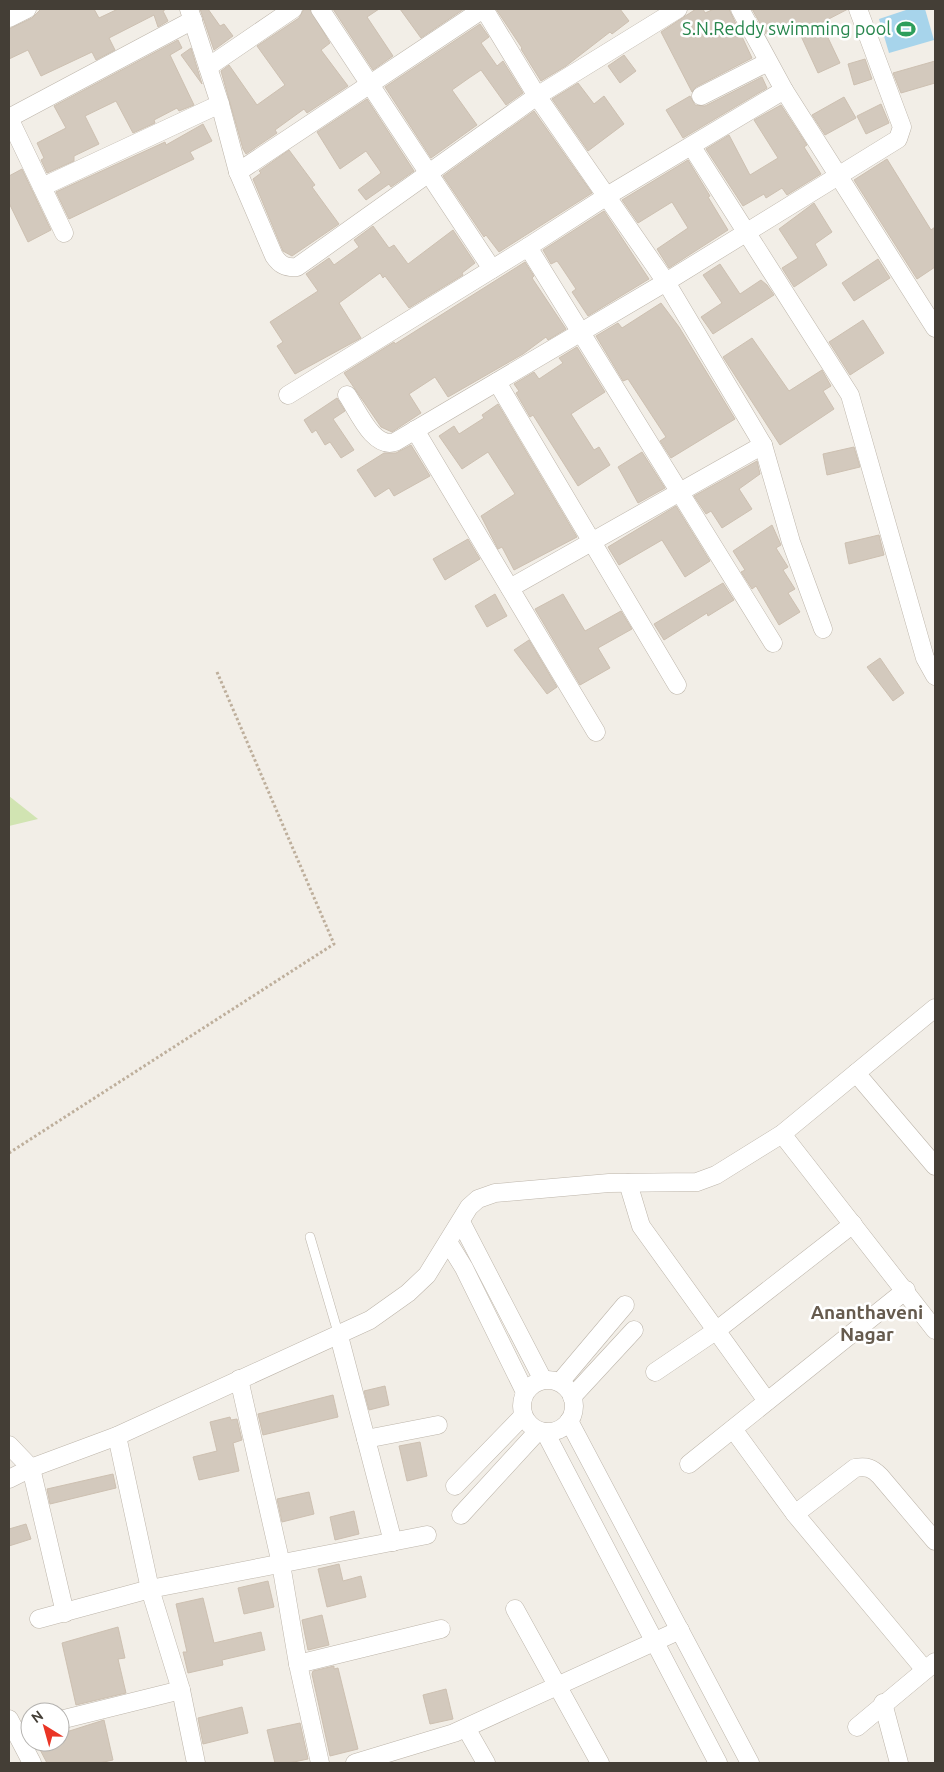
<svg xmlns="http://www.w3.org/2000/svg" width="944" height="1772" font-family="Ubuntu,sans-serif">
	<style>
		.green { fill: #d1e4b2 }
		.water { fill: #a7d4eb }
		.building { fill: #d3c9bd; stroke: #cdc0b1 }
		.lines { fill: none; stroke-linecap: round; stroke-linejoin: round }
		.service-casing { stroke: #bdb5aa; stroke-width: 10 }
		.minor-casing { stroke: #bdb5aa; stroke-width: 19 }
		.path { stroke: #beaf9c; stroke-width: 3; stroke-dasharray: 2.5 2.5; stroke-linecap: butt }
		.service { stroke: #fff; stroke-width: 9 }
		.minor { stroke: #fff; stroke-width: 18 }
		.labels { text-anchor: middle; stroke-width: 5; stroke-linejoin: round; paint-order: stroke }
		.leisure-label { font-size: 18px; fill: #27864d; stroke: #fff; text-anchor: end }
		.neighbourhood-label { font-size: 19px; font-weight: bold; fill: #665b4e; stroke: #fff }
	</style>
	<rect width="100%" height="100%" fill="#f2eee7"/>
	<path class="green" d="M9 796 38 819 9 826Z"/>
	<path class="water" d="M909 9H925L934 40 889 53 879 19Z"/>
	<g class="building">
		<path d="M41 9H94L99 18 118 9H166L163 11 168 21 158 27 154 15 109 38 115 50 96 60 92 52 41 76 28 50 9 59V29L32 18Z"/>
		<path d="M200 9H208L220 26 224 24 233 36 214 50Z"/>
		<path d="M304 9H310L330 43 321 50 348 86 307 113 304 109 275 130 277 133 246 154 243 149 221 71 229 65 257 105 285 85 257 46 299 18Z"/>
		<path d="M333 9H379L367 17 393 56 373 70Z"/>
		<path d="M400 9H464L421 38Z"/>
		<path d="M496 9H620L629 21 612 34 610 32 566 66 541 81 521 49 522 48Z"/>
		<path d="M696 9H703L705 13 714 9H729L752 58 696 87 692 92 661 32Z"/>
		<path d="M752 9H848L821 23 840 63 818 73 794 21 766 34Z"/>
		<path d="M480 24 489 37 481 43 497 66 503 61 523 93 506 105 481 70 469 78 452 90 477 125 431 158 385 87Z"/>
		<path d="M178 40 182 48 170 55 194 105 179 111 177 108 154 120 155 123 133 133 116 101 85 116 99 144 74 156V161L47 173 41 160 44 158 37 143 66 128 54 106Z"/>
		<path d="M191 48 202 84 181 55Z"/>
		<path d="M624 55 636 71 620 83 608 66Z"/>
		<path d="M865 59 872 79 854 85 848 64Z"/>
		<path d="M935 61V83L901 93 893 73Z"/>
		<path d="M762 77 767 88 683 138 666 110 690 96 695 105 705 106Z"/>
		<path d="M578 83 594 104 604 96 624 124 588 151 552 99Z"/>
		<path d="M844 97 856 118 825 135 812 115Z"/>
		<path d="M367 99 414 171 391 187 389 184 366 200 358 190 381 173 380 171 366 151 340 169 317 132Z"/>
		<path d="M881 104 889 123 866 134 857 116Z"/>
		<path d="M781 105 807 145 804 147 821 174 787 195 782 188 766 198 764 194 743 206 706 149 729 135 750 175 778 158 754 120Z"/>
		<path d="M534 111 592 193 499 252 486 235 484 237 443 176Z"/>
		<path d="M203 124 212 141 190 152 194 159 69 219 56 192 165 142 166 145Z"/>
		<path d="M289 150 315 185 312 187 339 224 292 256 283 251 253 179 261 173 259 171Z"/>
		<path d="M887 159 931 230 935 227V267L917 279 854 180Z"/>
		<path d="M688 160 710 196 708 197 728 230 669 268 657 249 688 228 672 202 638 223 622 200Z"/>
		<path d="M22 169 51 230 28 242 9 203V176Z"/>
		<path d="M814 203 832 232 815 244 827 265 794 287 782 268 798 258 779 229Z"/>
		<path d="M604 211 649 279 588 316 572 292 576 289 560 265 557 261 551 264 543 250Z"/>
		<path d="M373 226 389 248 394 245 408 264 453 230 475 263 462 273 463 275 409 308 385 276 383 278 380 273 339 303 361 338 295 374 277 346 283 342 270 322 318 291 306 274 329 258 334 265 359 247 354 240Z"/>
		<path d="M878 259 890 278 854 301 842 283Z"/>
		<path d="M525 262 534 276 532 278 566 329 548 340 546 337 523 354 448 397 435 377 409 394 421 413 392 432 381 427 344 373 394 342 395 344Z"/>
		<path d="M720 264 740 294 761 280 767 285 774 295 713 334 701 317 722 303 703 275Z"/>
		<path d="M661 303 679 327 735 419 671 458 660 441 666 437 628 379 623 381 596 336 618 323 622 328Z"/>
		<path d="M863 320 884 353 850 375 829 342Z"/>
		<path d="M752 338 789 391 822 370 831 386 823 391 834 409 780 445 723 357Z"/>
		<path d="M577 347 605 392 571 414 594 450 599 447 610 465 578 486 533 415 530 417 516 393 519 391 514 384 534 372 539 379 563 363 559 358Z"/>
		<path d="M337 398 345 411 333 419 354 450 341 458 330 442 325 445 316 430 312 433 304 420Z"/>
		<path d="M498 404 577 537 514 570 502 547 498 549 481 516 515 494 488 452 462 469 439 436 454 426 459 434 484 418 482 415Z"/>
		<path d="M411 445 430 476 394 496 389 488 375 497 357 470 384 453H396Z"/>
		<path d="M854 447 860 467 827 475 823 454Z"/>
		<path d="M642 452 665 488 638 503 618 467Z"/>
		<path d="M757 461 760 474 739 489 752 509 722 528 711 511 706 514 694 496Z"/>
		<path d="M676 506 710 561 685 577 662 540 619 565 608 547Z"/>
		<path d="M772 525 781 545 776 548 788 567 783 570 795 589 788 593 800 612 779 625 756 586 752 589 741 572 745 570 733 551Z"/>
		<path d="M879 535 884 555 849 564 845 543Z"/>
		<path d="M468 539 480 559 445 580 433 559Z"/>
		<path d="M723 583 734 600 708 616 707 613 664 640 654 624Z"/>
		<path d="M495 594 507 616 487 627 475 606Z"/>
		<path d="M563 594 585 631 621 611 632 629 598 648 610 668 580 685 535 609Z"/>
		<path d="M529 640 557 687 547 694 514 650Z"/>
		<path d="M880 658 904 693 893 701 867 667Z"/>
		<path d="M385 1386 389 1405 369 1410 364 1391Z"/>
		<path d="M333 1395 338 1417 263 1435 258 1414Z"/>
		<path d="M230 1417 231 1420 237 1419 242 1440 233 1443 239 1471 199 1480 193 1457 217 1451 210 1422Z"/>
		<path d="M420 1442 427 1476 407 1481 399 1446Z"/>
		<path d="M113 1474 116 1488 50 1504 47 1489Z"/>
		<path d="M309 1492 314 1514 282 1522 277 1499Z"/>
		<path d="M354 1511 359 1534 335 1540 330 1517Z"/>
		<path d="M26 1524 31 1539 9 1546V1529Z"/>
		<path d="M339 1564 343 1581 361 1576 366 1597 327 1607 318 1569Z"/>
		<path d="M268 1581 274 1607 244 1614 238 1588Z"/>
		<path d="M203 1598 214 1643 261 1632 265 1650 222 1660 223 1665 188 1673 183 1652H187L176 1604Z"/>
		<path d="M322 1615 329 1645 308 1650 302 1620Z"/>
		<path d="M118 1627 125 1658 118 1659 126 1693 76 1705 62 1643Z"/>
		<path d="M334 1666V1669L338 1668 358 1749 330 1756 312 1674 313 1671Z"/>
		<path d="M446 1689 453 1719 430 1724 423 1695Z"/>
		<path d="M242 1707 248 1733 203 1744 198 1718Z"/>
		<path d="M104 1720 113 1760 99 1763H47L36 1742H60V1734Z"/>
		<path d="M300 1723 308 1759 289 1763H275L267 1730Z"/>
	</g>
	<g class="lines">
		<g class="service-casing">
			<path id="service" d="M310 1237 339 1336"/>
		</g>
		<g class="minor-casing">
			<g id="minor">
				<path d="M189 9 220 104 238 172 274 256C280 265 286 268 297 267L537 96 678 9"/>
				<path d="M320 9 492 269"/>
				<path d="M484 9 537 96 666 282 763 445 791 542 823 629"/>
				<path d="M740 9 784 90 935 328"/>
				<path d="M9 18 27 9"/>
				<path d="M208 67 293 9"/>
				<path d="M701 96 768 62"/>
				<path d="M9 118 193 20"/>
				<path d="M9 118 64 233"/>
				<path d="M692 147 850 395 925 658 935 676"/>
				<path d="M238 172 483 9"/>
				<path d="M42 187 220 104"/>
				<path d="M528 247 773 643"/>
				<path d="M497 382 677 685"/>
				<path d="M288 395 528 247 607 196 784 90"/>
				<path d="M347 395C358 411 373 449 395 442L666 282 898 139 902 127 858 9"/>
				<path d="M415 430 596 732"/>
				<path d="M510 588 763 445"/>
				<path d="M856 1073 935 1166"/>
				<path d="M782 1134 935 1330"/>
				<path d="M628 1183 641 1226 767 1401"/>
				<path d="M461 1222 543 1380"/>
				<path d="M448 1242 464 1268 525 1392"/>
				<path d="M339 1336 393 1542"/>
				<path d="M655 1372 717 1330 853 1224"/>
				<path d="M239 1379 281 1564 298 1664 320 1763"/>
				<circle cx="548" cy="1406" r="26"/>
				<path d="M560 1382 625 1305"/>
				<path d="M572 1397 634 1330"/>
				<path d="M569 1421 750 1763"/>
				<path d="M733 1429 795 1514 925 1670"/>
				<path d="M545 1432 718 1763"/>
				<path d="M117 1436 150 1589 181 1690 196 1763"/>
				<path d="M366 1439 438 1425"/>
				<path d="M9 1445 31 1468 65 1613"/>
				<path d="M689 1464 906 1290"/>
				<path d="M9 1479 31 1468 117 1436 370 1320 408 1293 427 1275 469 1207 478 1199 495 1193 609 1183 697 1182 716 1175 782 1134 935 1008"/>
				<path d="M455 1486 523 1416"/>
				<path d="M795 1514 855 1468C867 1466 872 1468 880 1476L935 1541"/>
				<path d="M461 1515 538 1431"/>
				<path d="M515 1609 600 1763"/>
				<path d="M39 1619 150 1589 427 1535"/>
				<path d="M298 1664 441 1629"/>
				<path d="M883 1703 899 1763"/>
				<path d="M9 1719 32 1763"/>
				<path d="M60 1720 181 1690"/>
				<path d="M857 1727 935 1662"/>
				<path d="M466 1728 486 1763"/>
				<path d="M355 1763 454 1733 680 1630"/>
			</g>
		</g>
		<path class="path" d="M9 1153 334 944 217 672"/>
		<use href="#service" class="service"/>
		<use href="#minor" class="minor"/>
	</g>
	<defs>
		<g id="stadium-bare" transform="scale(1.5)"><path d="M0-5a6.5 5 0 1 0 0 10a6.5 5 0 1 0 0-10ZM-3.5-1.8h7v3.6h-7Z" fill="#2e9e5b" stroke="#fff" stroke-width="2.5" paint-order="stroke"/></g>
	</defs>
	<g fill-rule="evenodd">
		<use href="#stadium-bare" x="906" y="29"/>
	</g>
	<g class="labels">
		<g class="leisure-label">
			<text x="891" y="35">S.N.Reddy swimming pool</text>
		</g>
		<g class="neighbourhood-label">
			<text x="867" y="1319">Ananthaveni<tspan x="867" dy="22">Nagar</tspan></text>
		</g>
	</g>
	<rect width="944" height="1772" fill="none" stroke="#443e36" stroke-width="20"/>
	<g transform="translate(45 1727) rotate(323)"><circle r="24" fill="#ffffff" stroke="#b4b2af"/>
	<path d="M0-4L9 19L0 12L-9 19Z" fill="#ea3525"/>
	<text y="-8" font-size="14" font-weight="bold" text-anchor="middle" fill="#443e36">N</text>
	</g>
</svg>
